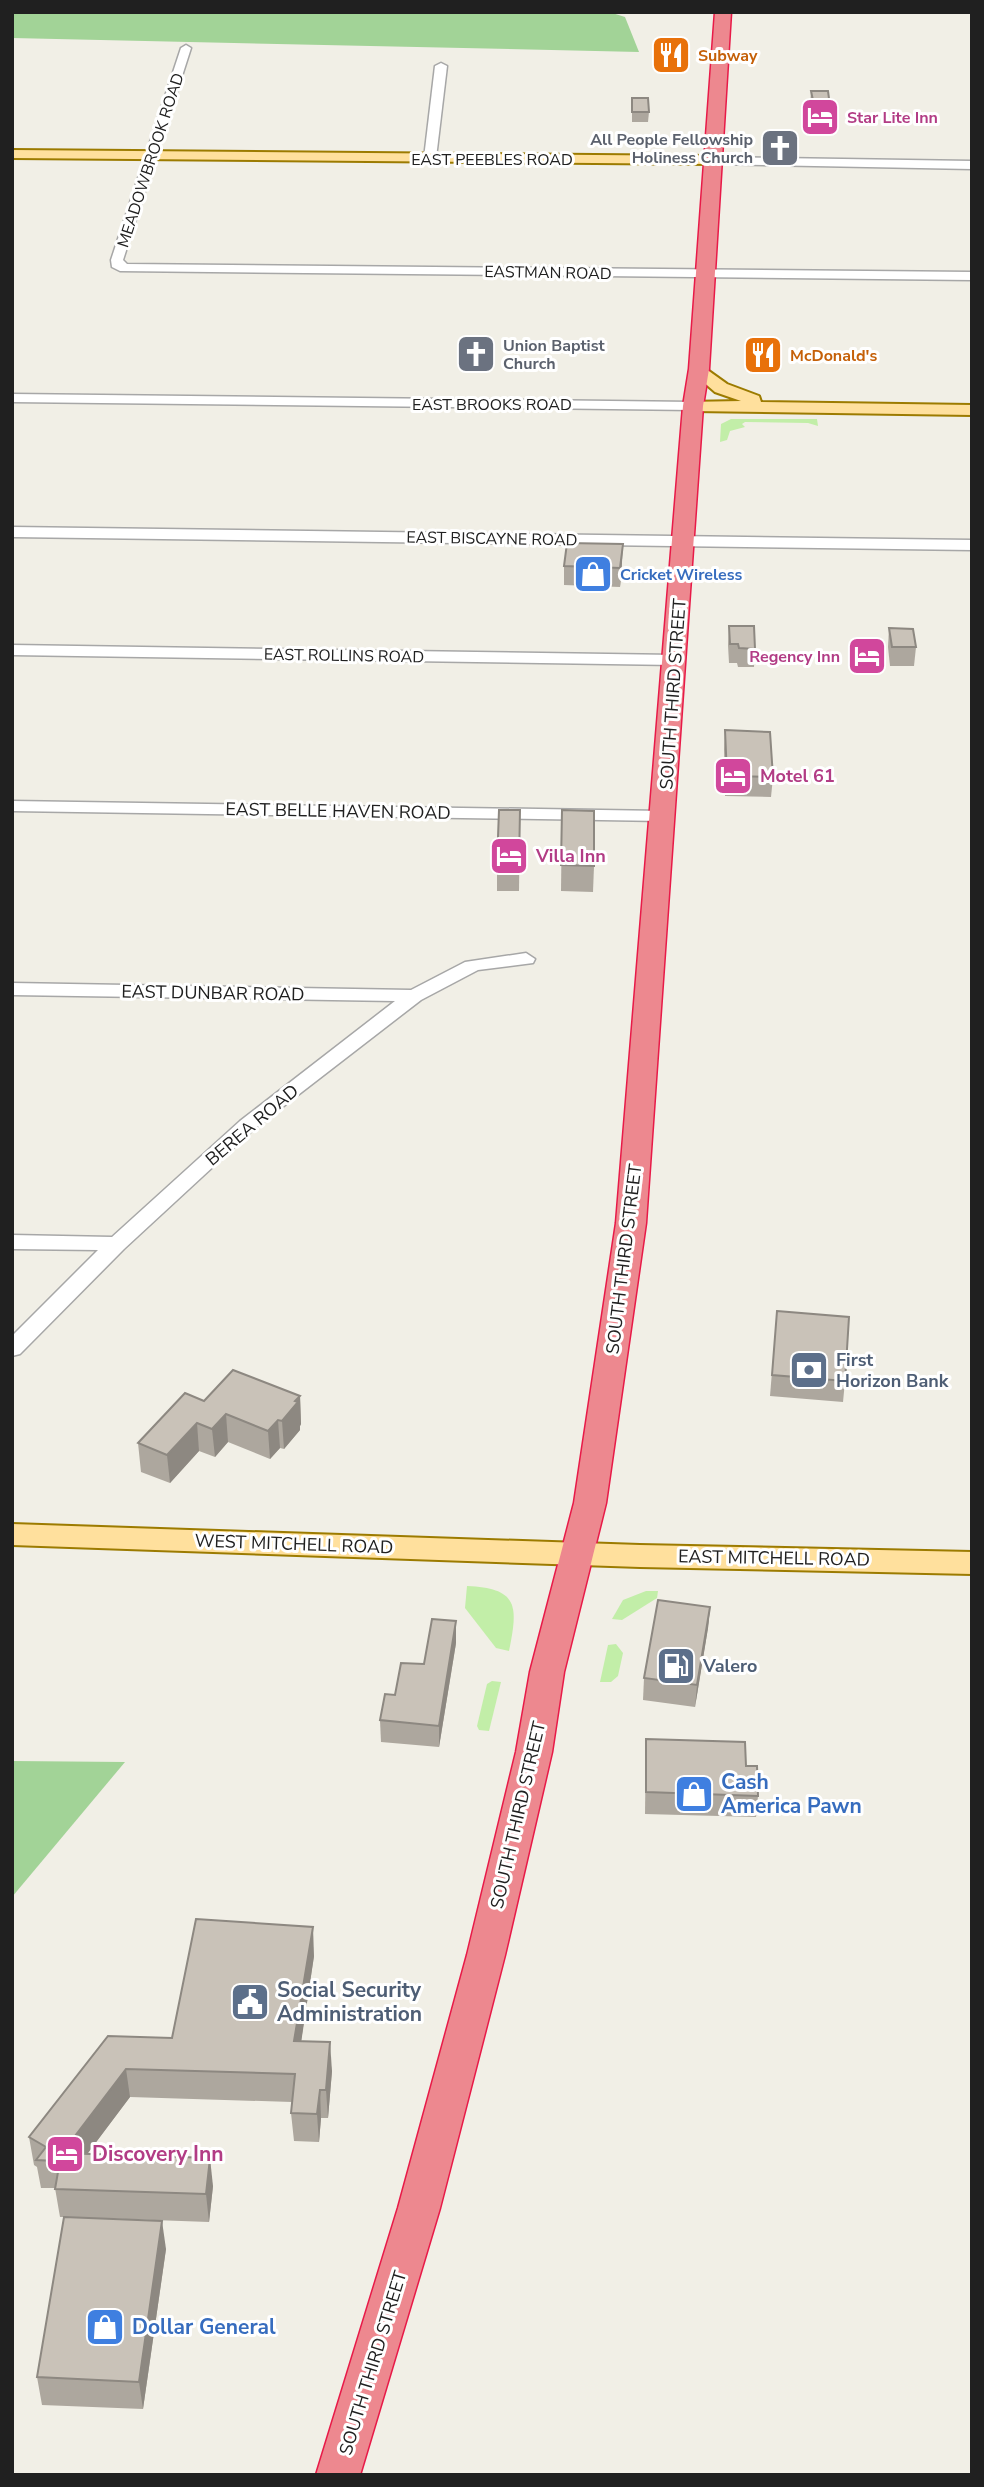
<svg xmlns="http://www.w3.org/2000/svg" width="984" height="2487" font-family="'Nunito Sans',sans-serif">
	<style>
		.grass { fill: #c2eea8 }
		.forest { fill: #a2d397 }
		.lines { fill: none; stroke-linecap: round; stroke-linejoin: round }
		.minor-casing { stroke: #a7a7a7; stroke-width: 3 }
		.major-casing { stroke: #9c7b00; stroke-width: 4 }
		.highway-casing { stroke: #e81a48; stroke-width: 3 }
		.minor { fill: #fff; fill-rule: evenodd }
		.major { fill: #ffe09d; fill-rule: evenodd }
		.highway { fill: #ed888f; fill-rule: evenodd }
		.wall { fill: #ada79e }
		.shaded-wall { fill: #8d8881 }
		.building { fill: #c9c2b8; stroke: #8d8881; stroke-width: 2 }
		.labels { text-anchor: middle; stroke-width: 6; stroke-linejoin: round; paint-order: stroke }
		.far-food-label { font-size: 16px; font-weight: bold; fill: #c56008; stroke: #fff; text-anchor: start }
		.far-hotel-label { font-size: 16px; font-weight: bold; fill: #b23c85; stroke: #fff; text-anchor: start }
		.far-worship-label { font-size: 16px; font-weight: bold; fill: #5b616d; stroke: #fff; text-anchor: end }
		.far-street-label { font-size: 16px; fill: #202020; stroke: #fff }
		.far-shop-label { font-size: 16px; font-weight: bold; fill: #366cbe; stroke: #fff; text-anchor: start }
		.street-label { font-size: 18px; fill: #202020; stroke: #fff }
		.hotel-label { font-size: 18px; font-weight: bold; fill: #b23c85; stroke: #fff; text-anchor: start }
		.service-label { font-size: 18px; font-weight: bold; fill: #4e5e75; stroke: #fff; text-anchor: start }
		.near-shop-label { font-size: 21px; font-weight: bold; fill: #366cbe; stroke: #fff; text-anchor: start }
		.near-service-label { font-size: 21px; font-weight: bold; fill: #4e5e75; stroke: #fff; text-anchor: start }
		.near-hotel-label { font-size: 21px; font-weight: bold; fill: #b23c85; stroke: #fff; text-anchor: start }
	</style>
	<rect width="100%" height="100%" fill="#f1efe6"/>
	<g class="grass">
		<path d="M731 419H817L818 426 808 423 745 422 742 424 745 427 730 431 727 440 720 442 721 424Z"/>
		<path d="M467 1586C519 1588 518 1607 509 1651L496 1648 465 1608Z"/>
		<path d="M646 1591H658L657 1598 622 1620 612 1619 623 1600Z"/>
		<path d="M616 1644 623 1653 618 1676 611 1682H600L608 1645Z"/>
		<path d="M492 1681 501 1682 489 1731 479 1730 477 1726 487 1684Z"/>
	</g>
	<g class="forest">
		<path d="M12 12H609L625 17 639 52 12 38Z"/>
		<path d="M12 1761 125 1762 12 1897Z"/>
	</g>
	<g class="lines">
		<g class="minor-casing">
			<g id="minor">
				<path d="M186 45 191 48 123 260 127 264 972 272V280L120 271 112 267 111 260 181 48Z"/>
				<path d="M441 63 447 66 436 158 430 162 424 158 435 66Z"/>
				<path d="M707 157 972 161V169L711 164 707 163Z"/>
				<path d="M12 394 693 402 700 406 693 410 12 402Z"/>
				<path d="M12 527 972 540V550L12 537Z"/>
				<path d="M12 645 675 655 683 660 675 665 12 655Z"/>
				<path d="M12 801 663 811 672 816 663 821 12 811Z"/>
				<path d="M526 953 535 959 533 963 478 970 421 1000 254 1129 124 1249 20 1354 12 1356V1336L98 1250 12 1249V1235L112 1237 240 1121 395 1001 12 995V983L411 990 465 962Z"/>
			</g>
		</g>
		<g class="major-casing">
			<g id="major">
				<path d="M12 150 711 156 718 160 711 164 12 158Z"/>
				<path d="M699 364 727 384 759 396 761 402 972 405V415L693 411 687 410 684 406 687 402 741 401 715 392 693 373 690 369 693 365Z"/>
				<path d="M12 1524 640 1545 972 1552V1574L640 1567 12 1545Z"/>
			</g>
		</g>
		<g class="highway-casing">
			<path id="highway" d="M715 12H731L709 369 703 406 646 1223 606 1503 564 1672 552 1752 505 1955 440 2208 360 2475H316L398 2208 467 1955 516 1752 530 1672 574 1503 616 1223 683 406 689 369Z"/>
		</g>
		<use href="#minor" class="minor"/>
		<use href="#major" class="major"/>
		<use href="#highway" class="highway"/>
	</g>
	<g class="wall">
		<path d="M811 91 830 106 829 121H813L810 106Z"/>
		<path d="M632 98 649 112 648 122H632Z"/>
		<path d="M622 562 620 587 564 585V566Z"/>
		<path d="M729 626 755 649 754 667H738L737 663H729L728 645Z"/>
		<path d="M889 628 916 647 914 666H890L888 647Z"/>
		<path d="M725 730 773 777 771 797 725 796 724 749Z"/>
		<path d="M520 810 519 891H497V864Z"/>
		<path d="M562 810 594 866 593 892 561 891Z"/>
		<path d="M777 1311 845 1381 843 1402 770 1396Z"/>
		<path d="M300 1396 301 1424 300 1426V1430L284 1449 280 1448 270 1459 228 1442 215 1457 199 1451 170 1483 141 1472 138 1443 204 1401Z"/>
		<path d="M710 1607 708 1628 695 1707 643 1700 644 1678Z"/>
		<path d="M456 1643 439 1747 381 1742 380 1720 395 1695 424 1664Z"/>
		<path d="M646 1739 746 1766 758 1796 756 1817 645 1814Z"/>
		<path d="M314 1956 301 2041 332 2071 328 2118H321L319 2142 294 2141 291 2113 292 2102 130 2097 87 2154 213 2186 209 2222 98 2218 166 2249 143 2409 42 2405 37 2377 64 2217H60L55 2188H41L37 2167 34 2165 29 2137 172 2038Z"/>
	</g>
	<g class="shaded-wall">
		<path d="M623 544 622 562 620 587V568Z"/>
		<path d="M300 1396 301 1424 300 1426V1430L284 1449 282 1421Z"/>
		<path d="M226 1414 228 1442 215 1457 212 1429Z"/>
		<path d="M278 1420 280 1448 270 1459 268 1431Z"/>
		<path d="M197 1423 199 1451 170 1483 167 1455Z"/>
		<path d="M710 1607 708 1628 695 1707 697 1685Z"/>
		<path d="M456 1621V1643L439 1747V1726Z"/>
		<path d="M313 1927 314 1956 297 2070 294 2041Z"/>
		<path d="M330 2042 332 2071 328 2118 326 2090Z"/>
		<path d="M126 2069 130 2097 67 2181 62 2153Z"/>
		<path d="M320 2090 321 2118 319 2142 317 2114Z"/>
		<path d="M210 2158 213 2186 209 2222 206 2194Z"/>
		<path d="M162 2221 166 2249 143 2409 139 2382Z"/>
	</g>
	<g class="building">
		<path d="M811 91H828L830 106 814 105Z"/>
		<path d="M632 98H648L649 112H632Z"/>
		<path d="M567 543 623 544 620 568 564 566Z"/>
		<path d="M729 626H754L755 649 739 648 738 644H730Z"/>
		<path d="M889 628 913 629 916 647H892Z"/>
		<path d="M725 730 770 732 773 777 727 776Z"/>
		<path d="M499 810H520L519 865 497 864Z"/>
		<path d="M562 810 594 811V866L561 865Z"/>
		<path d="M777 1311 849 1317 845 1381 772 1375Z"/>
		<path d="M233 1370 300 1396 295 1401 298 1402 282 1421 278 1420 268 1431 226 1414 212 1429 197 1423 167 1455 138 1443 185 1393 204 1401Z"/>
		<path d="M658 1600 710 1607 697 1685 644 1678Z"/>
		<path d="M432 1619 456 1621 439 1726 380 1720 385 1694 395 1695 401 1663 424 1664Z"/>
		<path d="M646 1739 745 1742 746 1766H757L758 1796 646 1792Z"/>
		<path d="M196 1919 313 1927 294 2041 330 2042 326 2090H320L317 2114 291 2113 295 2074 126 2069 62 2153 210 2158 206 2194 55 2189 61 2155 57 2161 36 2160 46 2147 29 2137 108 2036 172 2038Z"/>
		<path d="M64 2217 162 2221 139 2382 37 2377Z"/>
	</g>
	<defs>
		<g id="restaurant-square" transform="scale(2.0125)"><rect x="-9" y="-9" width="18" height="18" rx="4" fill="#e8710a" stroke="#fff"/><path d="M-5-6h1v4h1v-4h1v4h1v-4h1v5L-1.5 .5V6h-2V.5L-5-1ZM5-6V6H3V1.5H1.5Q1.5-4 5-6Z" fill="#fff"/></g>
		<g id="hotel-square" transform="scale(2.0125)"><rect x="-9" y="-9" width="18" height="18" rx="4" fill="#d1479c" stroke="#fff"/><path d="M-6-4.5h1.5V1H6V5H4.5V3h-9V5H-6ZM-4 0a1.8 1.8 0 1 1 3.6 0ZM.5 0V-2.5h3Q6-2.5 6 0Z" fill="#fff"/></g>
		<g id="church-square" transform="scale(2.0125)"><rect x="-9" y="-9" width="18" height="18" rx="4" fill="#6b7280" stroke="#fff"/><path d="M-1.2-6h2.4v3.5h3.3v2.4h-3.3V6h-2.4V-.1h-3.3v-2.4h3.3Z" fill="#fff"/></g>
		<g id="shop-square" transform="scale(2.0125)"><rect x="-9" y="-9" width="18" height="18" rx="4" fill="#3f7fe0" stroke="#fff"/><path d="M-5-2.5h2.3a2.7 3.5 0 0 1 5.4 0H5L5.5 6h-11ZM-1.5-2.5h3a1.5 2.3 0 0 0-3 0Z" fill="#fff"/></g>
		<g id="bank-square" transform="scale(2.0125)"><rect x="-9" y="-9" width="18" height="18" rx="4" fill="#5c6f8a" stroke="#fff"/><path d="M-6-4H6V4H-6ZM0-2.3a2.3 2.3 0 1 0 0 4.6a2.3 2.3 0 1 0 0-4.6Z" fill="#fff"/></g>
		<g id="fuel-square" transform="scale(2.0125)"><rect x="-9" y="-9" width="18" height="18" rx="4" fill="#5c6f8a" stroke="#fff"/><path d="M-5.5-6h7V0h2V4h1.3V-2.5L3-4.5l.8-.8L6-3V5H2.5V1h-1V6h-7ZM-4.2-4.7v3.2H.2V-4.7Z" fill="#fff"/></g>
		<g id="civic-square" transform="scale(2.0125)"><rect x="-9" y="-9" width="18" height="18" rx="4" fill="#5c6f8a" stroke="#fff"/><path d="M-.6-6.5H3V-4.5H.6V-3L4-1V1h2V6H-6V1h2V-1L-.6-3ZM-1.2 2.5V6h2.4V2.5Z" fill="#fff"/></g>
	</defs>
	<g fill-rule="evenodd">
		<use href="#restaurant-square" x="671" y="55"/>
		<use href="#hotel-square" x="820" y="117"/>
		<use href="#church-square" x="780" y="148"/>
		<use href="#church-square" x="476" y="354"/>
		<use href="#restaurant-square" x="763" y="355"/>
		<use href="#shop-square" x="593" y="574"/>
		<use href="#hotel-square" x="867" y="656"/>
		<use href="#hotel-square" x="733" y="776"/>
		<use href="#hotel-square" x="509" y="856"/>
		<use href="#bank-square" x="809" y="1370"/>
		<use href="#fuel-square" x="676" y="1666"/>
		<use href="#shop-square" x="694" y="1794"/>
		<use href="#civic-square" x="250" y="2002"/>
		<use href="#hotel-square" x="65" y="2154"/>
		<use href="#shop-square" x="105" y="2327"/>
	</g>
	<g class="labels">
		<g class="far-food-label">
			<text x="698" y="61">Subway</text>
			<text x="790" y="361">McDonald's</text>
		</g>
		<g class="far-hotel-label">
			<text x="847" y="123">Star Lite Inn</text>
			<text x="840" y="662" text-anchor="end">Regency Inn</text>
		</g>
		<g class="far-worship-label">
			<text x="753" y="145">All People Fellowship<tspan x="753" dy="18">Holiness Church</tspan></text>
			<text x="503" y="351" text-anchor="start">Union Baptist<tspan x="503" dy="18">Church</tspan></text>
		</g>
		<g class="far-street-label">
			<text x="492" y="165">EAST PEEBLES ROAD</text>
			<text transform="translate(150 160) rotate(-72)" y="6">MEADOWBROOK ROAD</text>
			<text transform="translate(548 272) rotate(1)" y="6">EASTMAN ROAD</text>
			<text x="492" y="410">EAST BROOKS ROAD</text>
			<text transform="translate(492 538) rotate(1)" y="6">EAST BISCAYNE ROAD</text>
			<text transform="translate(344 655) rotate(1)" y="6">EAST ROLLINS ROAD</text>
		</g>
		<g class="far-shop-label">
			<text x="620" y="580">Cricket Wireless</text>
		</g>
		<g class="street-label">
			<text transform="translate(673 694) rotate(-86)" y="6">SOUTH THIRD STREET</text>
			<text transform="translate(338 811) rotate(1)" y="6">EAST BELLE HAVEN ROAD</text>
			<text transform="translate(213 993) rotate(1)" y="6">EAST DUNBAR ROAD</text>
			<text transform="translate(252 1125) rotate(-40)" y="6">BEREA ROAD</text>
			<text transform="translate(624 1259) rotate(-83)" y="6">SOUTH THIRD STREET</text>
			<text transform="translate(294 1544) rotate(2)" y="6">WEST MITCHELL ROAD</text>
			<text transform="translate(774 1558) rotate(1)" y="6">EAST MITCHELL ROAD</text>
			<text transform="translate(518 1815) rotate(-77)" y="6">SOUTH THIRD STREET</text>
			<text transform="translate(373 2363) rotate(-73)" y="6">SOUTH THIRD STREET</text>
		</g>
		<g class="hotel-label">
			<text x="760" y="782">Motel 61</text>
			<text x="536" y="862">Villa Inn</text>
		</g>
		<g class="service-label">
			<text x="836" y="1366">First<tspan x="836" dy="21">Horizon Bank</tspan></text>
			<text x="703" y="1672">Valero</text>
		</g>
		<g class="near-shop-label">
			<text x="721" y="1789">Cash<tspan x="721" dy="24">America Pawn</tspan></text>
			<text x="132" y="2334">Dollar General</text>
		</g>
		<g class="near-service-label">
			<text x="277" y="1997">Social Security<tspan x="277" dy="24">Administration</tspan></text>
		</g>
		<g class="near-hotel-label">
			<text x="92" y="2161">Discovery Inn</text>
		</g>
	</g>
	<rect width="984" height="2487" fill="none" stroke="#202020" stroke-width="28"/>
</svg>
